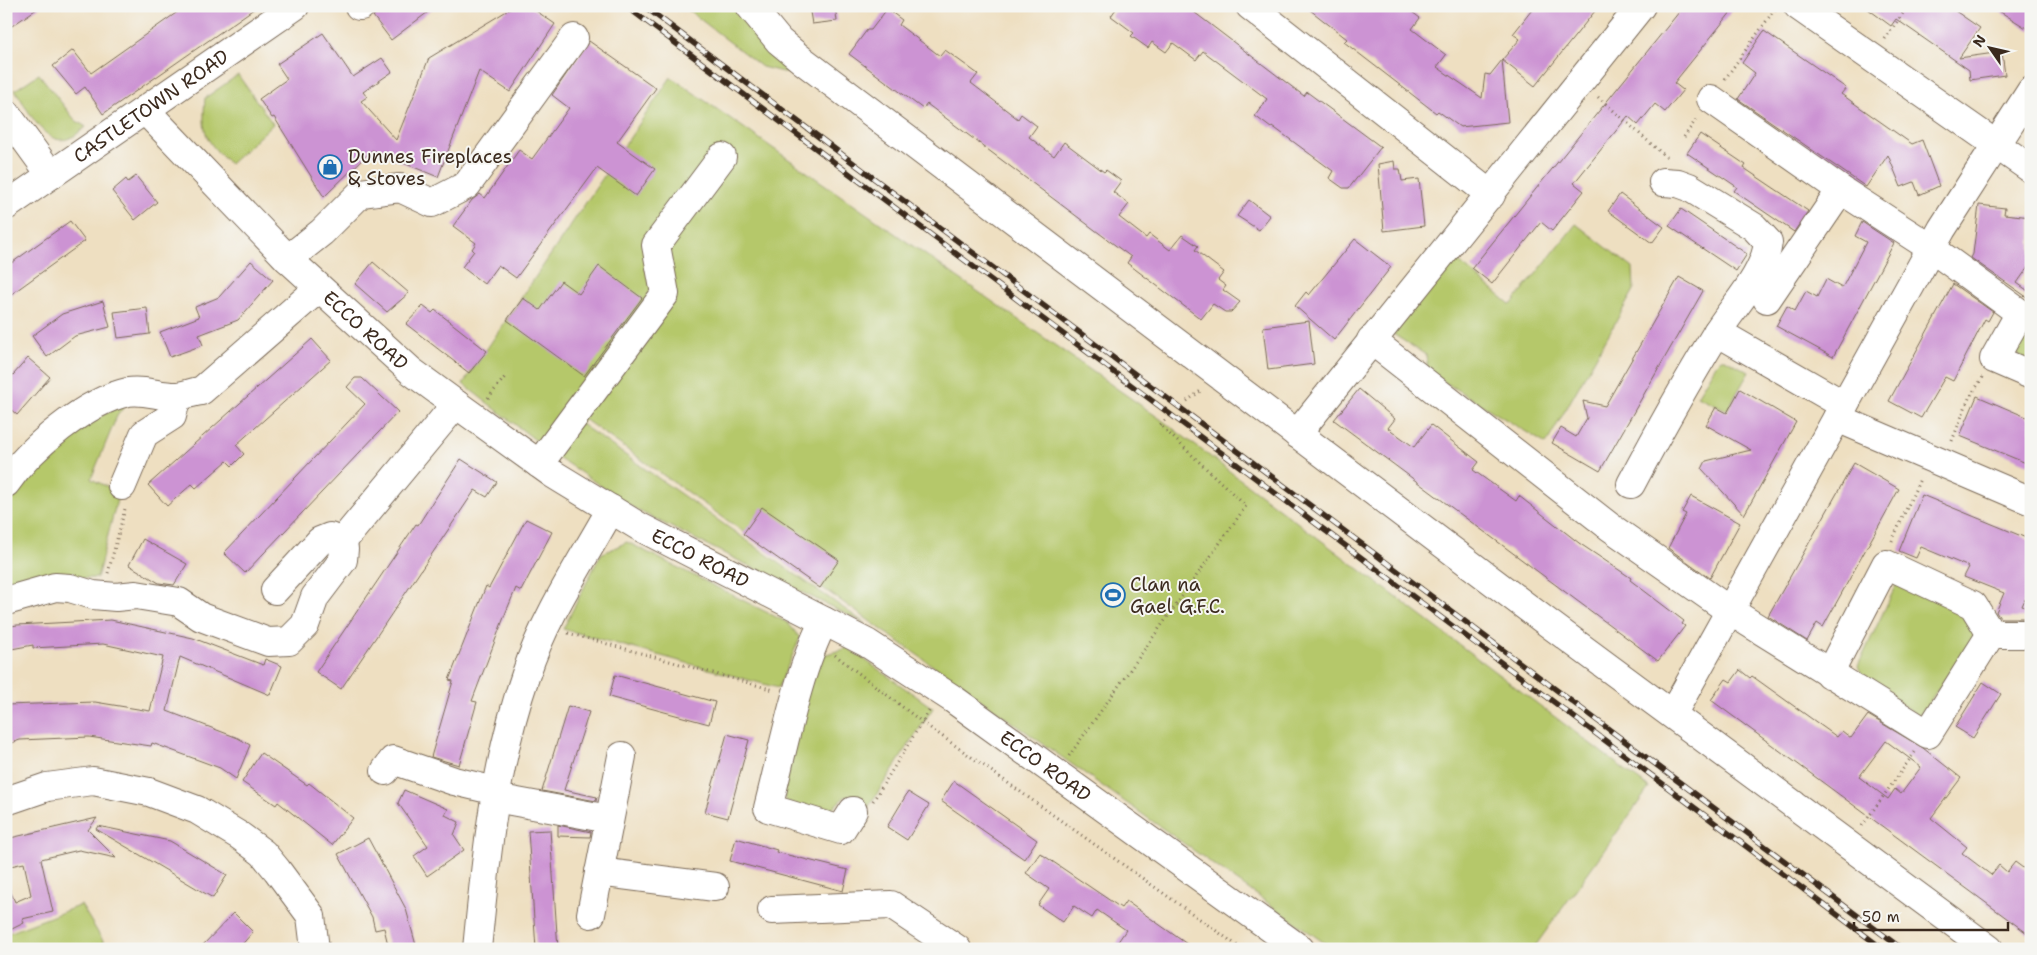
<svg xmlns="http://www.w3.org/2000/svg" width="2037" height="955" font-family="'Shantell Sans',sans-serif">
	<style>
		.green { fill: #b5c86b; stroke: #787944 }
		.building { fill: #cc93d3; fill-rule: evenodd }
		.lines { fill: none; stroke-linecap: round; stroke-linejoin: round }
		.minor-casing { stroke: #7a6957; stroke-width: 30 }
		.major-casing { stroke: #7a6957; stroke-width: 30 }
		.path { stroke: #7a6957; stroke-width: 3; stroke-dasharray: 1 4; stroke-linecap: butt }
		.minor { stroke: #fff; stroke-width: 28 }
		.major { stroke: #fff; stroke-width: 28 }
		.rail-casing { stroke: #3b2a1e; stroke-width: 5.5 }
		.rail { stroke: #f6f6f2; stroke-width: 4; stroke-dasharray: 11; stroke-linecap: butt }
		.labels { text-anchor: middle; stroke-width: 4; stroke-linejoin: round; paint-order: stroke }
		.street-label { font-size: 19px; fill: #3b2a1e; stroke: #f6f6f2 }
		.poi-label { font-size: 19px; fill: #3b2a1e; stroke: #f6f6f2; text-anchor: start }
	</style>
	<rect width="100%" height="100%" fill="#f6f6f2"/>
	<filter id="ink" filterUnits="userSpaceOnUse"><feTurbulence type="fractalNoise" baseFrequency=".02" numOctaves="2"/><feDisplacementMap in="SourceGraphic" scale="10" xChannelSelector="R" yChannelSelector="G"/><feConvolveMatrix kernelMatrix="1 2 1 2 8 2 1 2 1" color-interpolation-filters="sRGB"/></filter>
	<filter id="wash" filterUnits="userSpaceOnUse"><feTurbulence type="fractalNoise" baseFrequency=".0096" numOctaves="4" result="noise"/><feDisplacementMap in="SourceGraphic" scale="20" xChannelSelector="R" yChannelSelector="G"/><feGaussianBlur stdDeviation="1.12" result="paint"/><feColorMatrix in="noise" values="0 0 0 0 0 0 0 0 0 0 0 0 0 0 0 0 0 1.4 0 .05"/><feComposite in="paint" operator="in"/></filter>
	<g filter="url(#wash)">
		<rect width="100%" height="100%" fill="#eedfc1"/>
		<g class="green">
			<path d="M683 6H739L803 77 762 67Z"/>
			<path d="M39 74 75 120 86 127C81 130 76 136 70 138 45 149 27 107 15 90Z"/>
			<path d="M238 75 273 124 230 164C204 140 202 133 205 98Z"/>
			<path d="M671 77 1159 418 1649 788 1533 949H1333L584 419 581 424 866 624 637 510 556 456 463 384Z"/>
			<path d="M1576 224 1633 268 1634 290 1546 444 1428 372 1426 355 1393 334 1453 257 1511 305Z"/>
			<path d="M2031 327V365L2022 361 2014 347 2021 331Z"/>
			<path d="M1721 359H1725L1749 372 1727 410 1697 396 1717 363Z"/>
			<path d="M128 402 117 416 91 479 119 492 97 578 19 579 6 582V497L17 489 53 441Z"/>
			<path d="M627 542 788 623 800 638 778 688 563 629 601 554Z"/>
			<path d="M1898 581 1969 613 1977 635 1919 716 1865 681 1858 666Z"/>
			<path d="M848 648 933 708 867 809 846 796 825 814 786 801 783 792 816 657Z"/>
			<path d="M81 905 108 949H6V934Z"/>
		</g>
		<g id="blocks">
			<g class="building">
				<path d="M6 6H41L6 30Z"/>
				<path d="M186 6H258L103 114 85 87 76 94 53 66 73 50 91 73Z"/>
				<path d="M387 6H436L391 40 373 16Z"/>
				<path d="M515 6H529L555 24 510 92 479 71 438 177 372 150 324 197 274 117 272 118 259 99 287 79 277 64 323 33 353 77 382 58 392 72 363 92 367 97 361 101 396 140 429 58Z"/>
				<path d="M809 6H835L837 21 812 24Z"/>
				<path d="M1118 6H1186L1304 96 1307 92 1381 147 1349 188H1343L1329 178 1333 171 1272 126 1271 128 1255 116 1267 99 1203 51 1196 60 1173 43 1166 52 1152 42 1148 48 1131 36 1134 33 1111 16Z"/>
				<path d="M1305 6H1404L1420 18 1412 29 1446 55 1437 67 1482 98 1485 74 1490 75 1502 60 1508 122 1460 127 1438 111 1436 113 1344 42 1347 39Z"/>
				<path d="M1535 6H1599L1535 86 1502 60 1520 39 1513 34Z"/>
				<path d="M1684 6H1736L1674 83 1683 90 1665 112 1655 104 1638 125 1628 116 1574 183 1584 191 1563 217 1552 231 1541 222 1492 284 1472 268Z"/>
				<path d="M1864 6H1948L1980 28 1959 58 2002 52 2005 75 1970 80 1969 70 1896 19 1891 26Z"/>
				<path d="M1991 6H2031V31Z"/>
				<path d="M887 9 902 20 899 25 940 56 945 50 978 74 971 83 1018 119 1021 114 1037 126 1029 137 1054 156 1064 142 1104 172 1106 170 1121 181 1113 192 1129 204 1119 217 1146 238 1149 234 1170 250 1182 235 1198 246 1195 250 1224 272 1218 280 1226 286 1223 290 1240 302 1231 312H1225L1213 304 1201 319 1127 263 1131 257 927 104 923 109 849 54 867 30H871Z"/>
				<path d="M1764 31 1846 88 1841 94 1912 144 1922 140 1939 186 1919 195 1914 182 1901 187 1888 155 1866 187 1738 99 1755 73 1742 63Z"/>
				<path d="M589 41 656 88 617 142 655 169 636 196 597 168 516 278 498 265 484 284 462 267 474 251 472 249 476 243 453 226 472 200 480 194 485 198 519 150 532 159 569 108 552 95Z"/>
				<path d="M1700 134 1746 165 1744 168 1808 211 1794 232 1734 191 1737 187 1687 153Z"/>
				<path d="M1394 161 1395 169H1400L1402 181 1419 179 1424 226 1384 231 1378 164Z"/>
				<path d="M136 176 157 202 135 220 112 191 126 179 128 182Z"/>
				<path d="M1620 194 1664 227 1652 243 1608 211Z"/>
				<path d="M1249 200 1270 216 1259 230 1237 216Z"/>
				<path d="M1979 205 2005 208 2004 214 2031 217V263L2017 283 2031 293V300L1971 258 1973 254Z"/>
				<path d="M1681 209 1747 254 1736 271 1669 226Z"/>
				<path d="M70 221 85 241 6 298V267Z"/>
				<path d="M1862 222 1894 243 1833 357 1776 326 1787 306 1795 311 1806 291 1817 297 1826 279 1842 288 1866 242 1855 236Z"/>
				<path d="M1355 239 1391 267 1334 340 1295 306 1306 292 1309 295Z"/>
				<path d="M251 261 273 280 238 320 199 335 203 345 170 357 160 332 199 317 195 307 219 297Z"/>
				<path d="M373 262 409 293 387 312 355 284Z"/>
				<path d="M599 266 642 298 584 376 507 320 523 298 540 310 561 281 579 294Z"/>
				<path d="M1679 277 1703 291 1600 471 1552 443 1561 428 1576 437 1587 418 1583 401 1605 406Z"/>
				<path d="M1953 284 1993 312 1988 321 1985 319 1953 381 1945 377 1921 418 1889 401Z"/>
				<path d="M103 301 110 327 75 336 47 357 32 336 62 314Z"/>
				<path d="M423 306 432 313 435 310 487 351 469 373 406 324Z"/>
				<path d="M147 308 150 334 118 338 114 312Z"/>
				<path d="M1309 321 1314 364 1268 370 1263 327Z"/>
				<path d="M312 339 331 360 236 445 244 454 232 466 227 461 196 488 192 484 167 506 148 485Z"/>
				<path d="M28 358 50 377 17 415 6 405V383Z"/>
				<path d="M355 378H362L398 412 245 573 224 553 365 404 347 387Z"/>
				<path d="M1359 389 1395 419 1388 428 1414 447 1431 425 1479 462 1473 470 1516 501 1519 496 1579 543 1631 578 1630 580 1684 621 1682 624 1685 626 1658 661 1334 420Z"/>
				<path d="M1740 389 1796 422 1744 515 1702 469 1706 461 1751 450 1706 425 1716 407 1727 413Z"/>
				<path d="M1977 396 2031 419V465L1960 436Z"/>
				<path d="M461 459 497 482 487 497 475 490 341 689 316 672 416 524 418 525Z"/>
				<path d="M1854 463 1899 489 1823 627 1817 623 1807 641 1768 616Z"/>
				<path d="M1922 495 2031 540V586L2022 606 2031 610V618H2000L1996 612 2004 593 1964 577 1969 567 1921 547 1916 558 1899 551Z"/>
				<path d="M1691 496 1740 523 1710 578 1668 548 1686 514 1682 512Z"/>
				<path d="M762 507 839 560 820 588 743 534Z"/>
				<path d="M526 519 552 532 521 591 516 588 506 612 472 701 477 702 459 765 431 757 453 681 449 680 486 586 489 588Z"/>
				<path d="M143 539 187 564 174 585 159 583 129 565Z"/>
				<path d="M111 620 193 638 263 665 265 659 282 666 270 695 180 657 167 711 238 738 250 745 236 779 220 768 152 743 151 746 89 737 20 740 6 745V705L95 702 150 711 163 657 103 644 33 648V645L6 650V627L17 625Z"/>
				<path d="M1740 670 1750 678 1752 676 1837 737 1842 731 1851 738 1868 715 1923 748 1961 778 1931 818 1967 847 1962 853 1991 875 1999 865 2007 872 2015 862 2031 874V936L1711 700 1726 679 1731 682ZM1886 741 1921 767 1901 794 1895 789 1888 799 1859 777Z"/>
				<path d="M615 675 715 702 709 724 609 697Z"/>
				<path d="M1983 682 2001 694 1973 738 1955 727Z"/>
				<path d="M568 706 589 712 564 790 597 797 596 801 542 791Z"/>
				<path d="M727 734 749 740 728 818 705 812Z"/>
				<path d="M261 753 307 785 309 783 353 818 332 845 278 802 276 805 242 782Z"/>
				<path d="M954 781 1037 840 1024 859 941 801Z"/>
				<path d="M404 790 448 809 445 815 459 822 454 835 464 850 427 876 414 856 428 846 398 803Z"/>
				<path d="M908 792 929 805 907 840 887 827Z"/>
				<path d="M97 818 88 830 116 858 79 850 41 859 53 912 22 919 24 923 6 932V881L15 902 31 895 24 863 6 867V839Z"/>
				<path d="M558 825 591 832 590 837 558 836Z"/>
				<path d="M98 826 170 841 227 875 213 898 96 829Z"/>
				<path d="M550 830 558 949H536L528 831Z"/>
				<path d="M368 838 406 909 417 949H389L384 928 375 930 372 917 338 854Z"/>
				<path d="M736 838 777 850 776 852 848 870 843 891 730 861Z"/>
				<path d="M1040 853 1121 908 1126 901 1194 949H1113L1126 930 1097 910 1092 918 1074 906 1063 922 1038 905 1049 889 1026 873Z"/>
				<path d="M234 913 253 932 238 949H199Z"/>
			</g>
		</g>
	</g>
	<g filter="url(#ink)">
		<use href="#blocks" fill-opacity="0" stroke="#7a6957" stroke-width="1"/>
		<g class="lines">
			<g class="minor-casing">
				<g id="minor">
					<path d="M359 6H361"/>
					<path d="M750 6 779 41 802 60 1548 623 1989 949"/>
					<path d="M1250 6 1491 195"/>
					<path d="M1798 6 2031 169"/>
					<path d="M1711 99 1841 190 1931 248 2020 313 2031 317"/>
					<path id="s1" d="M145 110 288 259 411 371 456 404 553 474 640 527 867 643 953 699 1300 949"/>
					<path d="M6 113 51 175"/>
					<path d="M288 259 322 232 361 193 400 188 432 203 467 185 574 38"/>
					<path d="M1767 299 1841 190"/>
					<path d="M2020 313 1994 359 2031 375"/>
					<path d="M1717 332 1844 405"/>
					<path d="M1371 340 1610 527 1730 611 1928 734 1991 634"/>
					<path d="M1837 418 2031 501"/>
					<path d="M1297 434 1641 6"/>
					<path d="M539 464 665 294 656 245 722 157"/>
					<path d="M6 483C30 448 86 401 128 392 145 389 161 397 178 396 185 395 193 392 201 391L318 289"/>
					<path d="M1631 484C1658 433 1686 383 1716 334 1733 306 1765 275 1768 242L1754 227 1689 187 1678 183 1663 182"/>
					<path d="M122 486 144 434 172 416 177 396"/>
					<path d="M341 543 456 404"/>
					<path d="M6 601 55 587 70 588 93 595 116 597 136 595 179 602 201 617 268 642 289 641 305 625 315 597 343 560 344 549 341 543 330 537 320 541 275 590"/>
					<path d="M824 621C797 672 783 751 768 808L841 830 853 811"/>
					<path d="M1991 634H2031"/>
					<path d="M1829 674 1886 564 1973 605 1991 634"/>
					<path d="M1673 713 1942 229 2031 91"/>
					<path d="M385 771 393 760 454 781 496 791"/>
					<path d="M495 798 609 819"/>
					<path d="M6 801 47 787 93 781 149 792 197 810 240 836 263 853 277 870 311 916 315 949"/>
					<path d="M599 872 715 887"/>
					<path d="M772 910 891 905 957 949"/>
					<path d="M591 914 622 756"/>
					<path d="M477 949C486 856 495 763 526 674 545 616 581 563 611 509"/>
				</g>
			</g>
			<g class="major-casing">
				<g id="major">
					<path id="s2" d="M6 206 295 6"/>
				</g>
			</g>
			<g class="path">
				<path d="M1885 39 1908 6"/>
				<path d="M1725 79 1775 9"/>
				<path d="M1598 97 1666 157"/>
				<path d="M1684 137 1698 117"/>
				<path d="M488 398 505 377"/>
				<path d="M1187 401 1202 390"/>
				<path d="M1952 441 1969 398 1983 377"/>
				<path d="M1892 541 1920 479"/>
				<path d="M108 573 125 509"/>
				<path d="M568 633 774 690"/>
				<path d="M835 655 922 722 1242 949"/>
				<path d="M1069 756 1246 506 1160 425 1165 420"/>
				<path d="M873 801 929 711"/>
				<path d="M1862 826 1915 752"/>
			</g>
			<use href="#minor" class="minor"/>
			<use href="#major" class="major"/>
			<g class="rail-casing">
				<g id="rail">
					<path d="M626 6 1883 949"/>
					<path d="M644 6 1902 949"/>
				</g>
			</g>
			<use href="#rail" class="rail"/>
		</g>
	</g>
	<defs>
		<g id="shop-ring" transform="scale(1.25)"><circle r="9.5" fill="#f6f6f2" stroke="#1f6fb2" stroke-width="1.5"/><path d="M-5-2.5h2.3a2.7 3.5 0 0 1 5.4 0H5L5.5 6h-11ZM-1.5-2.5h3a1.5 2.3 0 0 0-3 0Z" fill="#1f6fb2"/></g>
		<g id="stadium-ring" transform="scale(1.25)"><circle r="9.5" fill="#f6f6f2" stroke="#1f6fb2" stroke-width="1.5"/><path d="M0-5a6.5 5 0 1 0 0 10a6.5 5 0 1 0 0-10ZM-3.5-1.8h7v3.6h-7Z" fill="#1f6fb2"/></g>
	</defs>
	<g fill-rule="evenodd">
		<use href="#shop-ring" x="330" y="167"/>
		<use href="#stadium-ring" x="1113" y="595"/>
	</g>
	<g class="labels">
		<g class="street-label">
			<text dy="7" stroke="none"><textPath href="#s2" startOffset="176">CASTLETOWN ROAD</textPath></text>
			<text dy="7" stroke="none"><textPath href="#s1" startOffset="312">ECCO ROAD</textPath></text>
			<text dy="7" stroke="none"><textPath href="#s1" startOffset="718">ECCO ROAD</textPath></text>
			<text dy="7" stroke="none"><textPath href="#s1" startOffset="1122">ECCO ROAD</textPath></text>
		</g>
		<g class="poi-label">
			<text x="348" y="163">Dunnes Fireplaces<tspan x="348" dy="22">&amp; Stoves</tspan></text>
			<text x="1130" y="591">Clan na<tspan x="1130" dy="22">Gael G.F.C.</tspan></text>
		</g>
	</g>
	<rect width="2037" height="955" fill="none" stroke="#f6f6f2" stroke-width="25"/>
	<g transform="translate(1990 48) rotate(304)" stroke="#f6f6f2" stroke-width="4" paint-order="stroke">
	<path d="M0-4L9 19L0 12L-9 19Z" fill="#3b2a1e"/>
	<text y="-8" font-size="14" font-weight="bold" text-anchor="middle" fill="#3b2a1e">N</text>
	</g>
	<path d="M1854 922v8h154v-8" fill="none" stroke="#3b2a1e" stroke-width="2.5"/>
	<text x="1862" y="922" font-size="15" fill="#3b2a1e" stroke="#f6f6f2" stroke-width="4" paint-order="stroke">50 m</text>
</svg>
